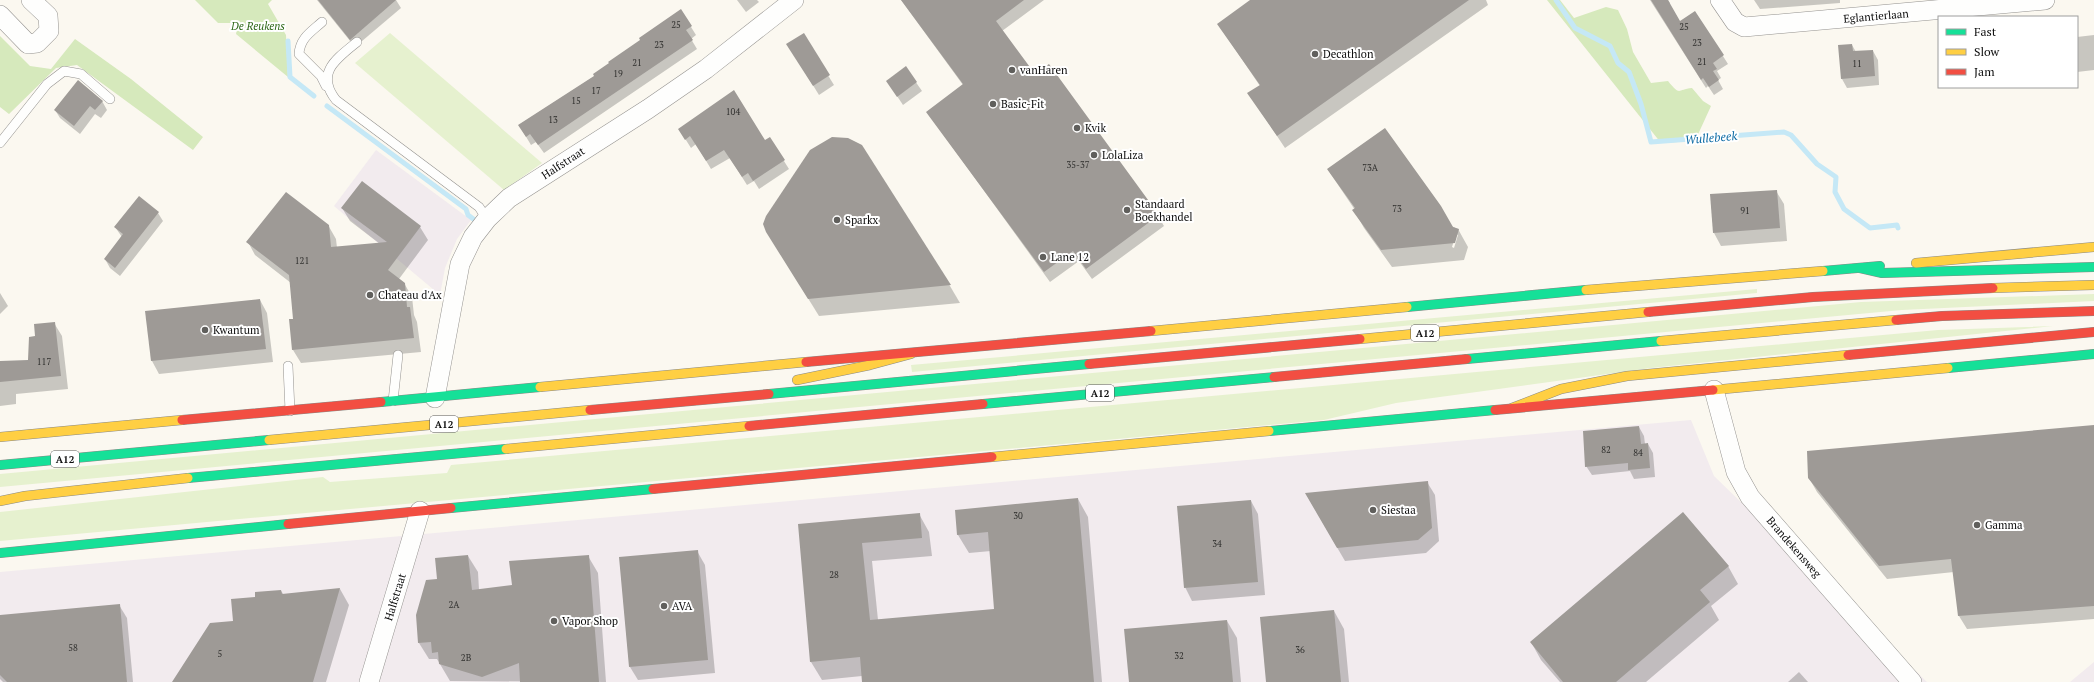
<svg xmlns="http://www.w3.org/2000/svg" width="2094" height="682" font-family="'PT Serif',serif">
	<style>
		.industrial { fill: #f2ebee }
		.green { fill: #e6f1cf }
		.forest { fill: #d6e9bc }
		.shadow { fill: #0003; fill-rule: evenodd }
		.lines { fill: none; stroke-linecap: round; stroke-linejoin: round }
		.stream { stroke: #c5e8f6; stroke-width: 5 }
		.building { fill: #9e9a96 }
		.lane-casing { stroke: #94928f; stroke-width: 10 }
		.street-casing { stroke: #94928f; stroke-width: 20 }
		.fast-casing { stroke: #8a8985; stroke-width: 10 }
		.slow-casing { stroke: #8a8985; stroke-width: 10 }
		.jam-casing { stroke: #8a8985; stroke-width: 10 }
		.lane { stroke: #fefefd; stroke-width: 9 }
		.street { stroke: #fefefd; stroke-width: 19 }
		.fast { stroke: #16e098; stroke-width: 9 }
		.slow { stroke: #ffcf43; stroke-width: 9 }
		.jam { stroke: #f24e42; stroke-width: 9 }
		.poi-dot { fill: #605f5c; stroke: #fff; stroke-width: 1.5 }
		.labels { text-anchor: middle; stroke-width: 4; stroke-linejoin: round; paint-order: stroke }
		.number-label { font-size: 9px; fill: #30302e }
		.shield { fill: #fff; stroke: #555; stroke-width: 1 }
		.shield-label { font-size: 10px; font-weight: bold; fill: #0c0c0c }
		.street-label { font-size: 11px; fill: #0c0c0c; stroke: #fff }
		.park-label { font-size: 11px; font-style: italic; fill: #2e6819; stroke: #fff }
		.poi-label { font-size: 11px; fill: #0c0c0c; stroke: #fff; text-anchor: start }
		.water-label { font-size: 12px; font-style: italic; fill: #0f6ca5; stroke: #fff }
	</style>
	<rect width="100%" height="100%" fill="#fbf8f0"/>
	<g class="industrial">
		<path d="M376 150 471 220 457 239 445 268 440 295 334 206Z"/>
		<path d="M1691 420 1714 476 1927 682H0V572Z"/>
		<path d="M2094 662V682H2070Z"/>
	</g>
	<g class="green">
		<path d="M390 33 542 163 504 190 355 63Z"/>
		<path d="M1757 289V293L912 372 911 365Z"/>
		<path d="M2094 294V301L1902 310 0 487V474L1861 302Z"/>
		<path d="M2053 326 1651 368 1396 403 1324 420 0 541V512L323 477 330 482 447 473 451 465 1938 330Z"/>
	</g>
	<g class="forest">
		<path d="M195 0H272L268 4 286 35 288 77 236 34 238 23H218Z"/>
		<path d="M1547 0H1560L1574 18 1606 7 1618 10 1627 29 1633 52 1651 83 1668 81C1681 97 1677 89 1692 88L1703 101 1711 106 1695 141 1661 143Z"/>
		<path d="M0 36 30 66 51 69 75 39 131 79 203 137 193 150 77 65 56 68 9 114 0 107Z"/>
	</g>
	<g class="shadow">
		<path d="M317 0H396L401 8 355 47Z"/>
		<path d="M737 0H757L759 2 746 12Z"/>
		<path d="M901 0H1044L1002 31 1035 75 1158 216 1164 226 1092 279 1079 261 1050 282 927 112 963 85Z"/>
		<path d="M1252 0H1486L1488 5 1285 148 1249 94 1260 86 1218 24Z"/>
		<path d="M1650 0H1668L1670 3 1669 4 1680 22 1695 12 1728 64 1717 71 1721 78 1718 80 1723 89 1714 95 1708 86 1706 88Z"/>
		<path d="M1754 0H1840V3L1760 9Z"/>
		<path d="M681 11 696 35 691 39 697 49 544 153 536 142 531 145 519 125 595 76Z"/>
		<path d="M803 35 834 85 819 95 793 53Z"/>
		<path d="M2094 35V70L2077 72V37Z"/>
		<path d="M1852 45 1856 52 1873 51 1878 60 1879 85 1847 88 1842 79Z"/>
		<path d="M906 68 922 91 903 105 887 81Z"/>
		<path d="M102 101 107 110 101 118 95 114 80 134 60 118 55 110Z"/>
		<path d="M679 129 765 142 770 139 789 169 759 189 754 181 747 185 730 158 711 169 696 144 691 148Z"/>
		<path d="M861 146 950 286 960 303 819 316 767 232Z"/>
		<path d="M1328 170 1458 229 1468 247 1464 260 1392 267 1364 228 1354 210H1355ZM1456 234 1458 235 1454 248 1452 247Z"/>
		<path d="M1776 191 1784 204 1787 241 1721 246 1714 233Z"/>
		<path d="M342 208 420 227 428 240 399 279 404 283 412 297 414 315 417 322 421 352 301 363 293 350 295 320 291 283 255 255 248 242 328 225 336 239 337 248 380 244 350 221Z"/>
		<path d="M158 213 163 221 120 276 110 268 105 259 122 237 115 227Z"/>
		<path d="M0 293 8 306 0 314Z"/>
		<path d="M260 300 267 313 273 362 159 374 152 361 146 312Z"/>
		<path d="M54 323 62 336 68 389 16 394V404L0 406V362L29 361 36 337Z"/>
		<path d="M2094 426V619L1967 629 1959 616 1954 572 1887 579 1817 492 1809 478Z"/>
		<path d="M1639 427 1644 436 1645 444H1648L1653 453 1655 477 1634 479 1630 471 1592 475 1586 466Z"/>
		<path d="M1427 482 1435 495 1439 541 1426 553 1345 561 1306 494Z"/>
		<path d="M1078 499 1088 517 1102 682H863L862 676 822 680 811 662 799 525 919 514 929 532 932 556 872 561 878 620 995 610 991 551 969 553 958 535 957 511Z"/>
		<path d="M1251 501 1258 514 1265 595 1192 601 1185 587Z"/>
		<path d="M697 551 705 565 715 673 638 680 630 667Z"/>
		<path d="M468 556 478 572 479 590 513 586 588 556 598 573 606 682 450 681 437 659H429L419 643 438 580Z"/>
		<path d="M1728 566 1738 584 1711 606 1719 620 1646 682H1560L1541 660 1531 642Z"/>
		<path d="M340 589 349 605 326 682H173L256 598 281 591 284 595Z"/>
		<path d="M119 605 127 618 133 682H3L0 679V616Z"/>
		<path d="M1334 611 1344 629 1349 682H1267Z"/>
		<path d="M1227 621 1237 638 1241 682H1130Z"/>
		<path d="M1799 672 1808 682H1788Z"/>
	</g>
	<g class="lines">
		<g class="stream">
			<path d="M1556 0 1575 28 1610 46 1618 63 1629 72 1641 104 1651 142 1784 132 1791 135 1817 164 1836 177 1835 192 1844 209 1870 228 1897 225 1898 228"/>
			<path d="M288 41 290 77 314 96"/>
			<path d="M327 106 466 209 468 215 476 221"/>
		</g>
	</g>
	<g class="building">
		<path d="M318 0H396L350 40Z"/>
		<path d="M901 0H1024L996 21 1035 74 1049 64 1159 215 1086 269 1073 251 1044 272 926 112 963 84Z"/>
		<path d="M1250 0H1469L1277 136 1247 93 1260 85 1217 24Z"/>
		<path d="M1651 0H1668L1680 21 1695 11 1724 55 1713 63 1717 69 1713 71 1719 80 1709 87 1703 78 1701 80Z"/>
		<path d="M681 9 692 26 686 30 693 40 538 145 530 134 526 137 518 125 594 76 593 74 609 63 608 62 640 40 639 38Z"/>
		<path d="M804 33 830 75 813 86 786 44Z"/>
		<path d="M1852 44 1853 51 1873 50 1875 76 1841 79 1838 45Z"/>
		<path d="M906 66 917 82 897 97 886 81Z"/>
		<path d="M78 80 103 101 95 110 90 106 74 126 54 110Z"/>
		<path d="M734 90 765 140 770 137 785 160 753 181 748 173 742 177 724 150 706 161 690 136 685 140 678 129Z"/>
		<path d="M1385 128 1441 206 1453 227 1459 229 1455 243 1381 250 1352 210 1355 208 1327 169Z"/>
		<path d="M832 137 848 138 862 145 951 285 808 299 766 232 763 224 766 216 810 150Z"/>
		<path d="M362 181 421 226 388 270 405 283 407 307H410L414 338 292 350 289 319H293L289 275 246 242 286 192 329 225 331 247 387 242 341 208Z"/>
		<path d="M1777 190 1780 228 1713 233 1710 194Z"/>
		<path d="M139 196 159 212 115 268 104 259 123 234 114 227Z"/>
		<path d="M260 299 266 349 151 361 145 311Z"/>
		<path d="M55 322 61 376 0 382V361L28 360 29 337 35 336 34 324Z"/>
		<path d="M2094 425V606L1958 616 1951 559 1879 566 1808 478 1807 451Z"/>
		<path d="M1639 426 1641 444 1648 443 1650 468 1628 470V463L1585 467 1583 431Z"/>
		<path d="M1428 481 1432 528 1418 540 1337 548 1305 493Z"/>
		<path d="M1078 498 1094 682H862L860 657 810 662 798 524 920 513 922 538 862 543 870 620 994 609 988 532 957 535 955 510Z"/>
		<path d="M1251 500 1258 582 1184 588 1177 506Z"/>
		<path d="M1683 512 1729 566 1700 590 1710 602 1616 682H1563L1530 642Z"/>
		<path d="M698 550 708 660 629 667 619 557Z"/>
		<path d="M468 555 472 590 512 585 509 561 589 555 599 682H520L519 663 482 677 439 664 438 652 432 653 431 642 418 643 416 615 426 580 437 579 435 558Z"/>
		<path d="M340 588 313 682H172L210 623 233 621 231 599 255 597V592L281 590 282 594Z"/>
		<path d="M120 604 127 682H7L0 675V615Z"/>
		<path d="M1334 610 1341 682H1266L1260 617Z"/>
		<path d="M1227 620 1233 682H1129L1124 629Z"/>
	</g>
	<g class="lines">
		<g class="lane-casing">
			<g id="lane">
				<path d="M322 22C311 32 300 38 299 54L321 76 326 86"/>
				<path d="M357 42C336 59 315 73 336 100L479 207 487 219"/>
				<path d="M0 143 47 84 64 71 81 74 110 99"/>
				<path d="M288 366 290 411"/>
				<path d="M393 401 398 355"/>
			</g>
		</g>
		<g class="street-casing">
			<g id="street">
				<path d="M1720 0 1735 22 1744 27 2045 0"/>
				<path d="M0 15 28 44 37 43 49 31 48 16 31 0"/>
				<path d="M1714 390 1736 472 1750 497 1912 682"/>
				<path d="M435 398 460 264 473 237 487 219 509 198 648 109 706 69 794 0"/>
				<path d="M369 682 420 511"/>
			</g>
		</g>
		<g class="fast-casing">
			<g id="fast">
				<path d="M1860 268 1882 273 2094 267"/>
				<path d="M1823 271 1880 266"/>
				<path d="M1407 307 1586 290"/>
				<path d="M1467 359 1661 341"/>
				<path d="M1948 368 2094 354"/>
				<path d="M769 394 1089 364"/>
				<path d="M381 402 540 387"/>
				<path d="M983 404 1274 377"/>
				<path d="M1269 431 1495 410"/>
				<path d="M0 465 269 440"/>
				<path d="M188 478 506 449"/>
				<path d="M451 508 653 489"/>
				<path d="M0 553 288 524"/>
			</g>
		</g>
		<g class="slow-casing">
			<g id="slow">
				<path d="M1916 263 2094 247"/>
				<path d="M1993 288 2094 285"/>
				<path d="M1586 290 1823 271"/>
				<path d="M1151 331 1407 307"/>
				<path d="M1360 339 1648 312"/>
				<path d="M1661 341 1896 320"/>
				<path d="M797 380 870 365 911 354"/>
				<path d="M540 387 806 362"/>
				<path d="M1713 390 1948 368"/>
				<path d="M1512 408 1561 389 1627 376 1848 355"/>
				<path d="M0 437 182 420"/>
				<path d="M269 440 590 410"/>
				<path d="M506 449 749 426"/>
				<path d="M992 457 1269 431"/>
				<path d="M0 501 25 496 188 478"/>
			</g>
		</g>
		<g class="jam-casing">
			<g id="jam">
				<path d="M1648 312 1813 297 1993 288"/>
				<path d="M1896 320 1942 316 2094 311"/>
				<path d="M1848 355 2094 332"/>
				<path d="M806 362 1151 331"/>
				<path d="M1089 364 1360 339"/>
				<path d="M1274 377 1467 359"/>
				<path d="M590 410 769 394"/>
				<path d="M1495 410 1713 390"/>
				<path d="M182 420 381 402"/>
				<path d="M749 426 983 404"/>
				<path d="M653 489 992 457"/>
				<path d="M288 524 451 508"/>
			</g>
		</g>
		<use href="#lane" class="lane"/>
		<use href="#street" class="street"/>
		<use href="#fast" class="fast"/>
		<use href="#slow" class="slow"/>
		<use href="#jam" class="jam"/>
	</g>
	<g class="poi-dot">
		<circle cx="1315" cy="54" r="4"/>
		<circle cx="1012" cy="70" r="4"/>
		<circle cx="993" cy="104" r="4"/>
		<circle cx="1077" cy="128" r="4"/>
		<circle cx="1094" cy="155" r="4"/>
		<circle cx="1127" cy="210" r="4"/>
		<circle cx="837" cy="220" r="4"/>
		<circle cx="1043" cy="257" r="4"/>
		<circle cx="370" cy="295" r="4"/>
		<circle cx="205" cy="330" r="4"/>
		<circle cx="1373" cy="510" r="4"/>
		<circle cx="1977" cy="525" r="4"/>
		<circle cx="664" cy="606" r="4"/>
		<circle cx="554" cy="621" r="4"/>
	</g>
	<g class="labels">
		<g class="number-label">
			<text x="676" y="28">25</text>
			<text x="1684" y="30">25</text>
			<text x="1697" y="46">23</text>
			<text x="659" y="48">23</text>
			<text x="1702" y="65">21</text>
			<text x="637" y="66">21</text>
			<text x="1857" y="67">11</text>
			<text x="618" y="77">19</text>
			<text x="596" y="94">17</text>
			<text x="576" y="104">15</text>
			<text x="733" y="115">104</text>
			<text x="553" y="123">13</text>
			<text x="1078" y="168">35-37</text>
			<text x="1370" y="171">73A</text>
			<text x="1397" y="212">73</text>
			<text x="1745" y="214">91</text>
			<text x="302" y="264">121</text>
			<text x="44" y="365">117</text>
			<text x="1606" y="453">82</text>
			<text x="1638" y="456">84</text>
			<text x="1018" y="519">30</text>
			<text x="1217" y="547">34</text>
			<text x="834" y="578">28</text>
			<text x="454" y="608">2A</text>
			<text x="73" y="651">58</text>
			<text x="1300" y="653">36</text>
			<text x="220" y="657">5</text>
			<text x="1179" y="659">32</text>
			<text x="466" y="661">2B</text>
		</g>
		<g class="shield">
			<rect x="1411" y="325" width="28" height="16" rx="3"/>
			<rect x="1086" y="385" width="28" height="16" rx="3"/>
			<rect x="430" y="416" width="28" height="16" rx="3"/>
			<rect x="51" y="451" width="28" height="16" rx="3"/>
		</g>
		<g class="shield-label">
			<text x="1425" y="337">A12</text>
			<text x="1100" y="397">A12</text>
			<text x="444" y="428">A12</text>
			<text x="65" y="463">A12</text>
		</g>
		<g class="street-label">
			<text transform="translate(1876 16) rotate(-5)" y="4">Eglantierlaan</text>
			<text transform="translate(563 163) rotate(-33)" y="4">Halfstraat</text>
			<text transform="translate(1794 547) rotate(49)" y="4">Brandekensweg</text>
			<text transform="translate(395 597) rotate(-73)" y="4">Halfstraat</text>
		</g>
		<g class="park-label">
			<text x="258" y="30">De Reukens</text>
		</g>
		<g class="poi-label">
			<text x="1323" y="58">Decathlon</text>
			<text x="1020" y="74">vanHaren</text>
			<text x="1001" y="108">Basic-Fit</text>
			<text x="1085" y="132">Kvik</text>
			<text x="1102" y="159">LolaLiza</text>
			<text x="1135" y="208">Standaard<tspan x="1135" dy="13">Boekhandel</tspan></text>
			<text x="845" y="224">Sparkx</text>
			<text x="1051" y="261">Lane 12</text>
			<text x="378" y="299">Chateau d'Ax</text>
			<text x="213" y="334">Kwantum</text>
			<text x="1381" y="514">Siestaa</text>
			<text x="1985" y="529">Gamma</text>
			<text x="672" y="610">AVA</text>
			<text x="562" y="625">Vapor Shop</text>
		</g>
		<g class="water-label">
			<text transform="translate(1711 138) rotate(-5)" y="4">Wullebeek</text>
		</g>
	</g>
	<rect x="1938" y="16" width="140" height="72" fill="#ffffff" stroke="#9e9e9e"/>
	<rect x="1946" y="29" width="20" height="6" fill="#16e098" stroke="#9e9e9e"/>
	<text x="1974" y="36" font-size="12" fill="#0c0c0c">Fast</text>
	<rect x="1946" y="49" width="20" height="6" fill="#ffcf43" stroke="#9e9e9e"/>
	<text x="1974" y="56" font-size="12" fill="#0c0c0c">Slow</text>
	<rect x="1946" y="69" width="20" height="6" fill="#f24e42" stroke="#9e9e9e"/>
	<text x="1974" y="76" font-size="12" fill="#0c0c0c">Jam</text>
</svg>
